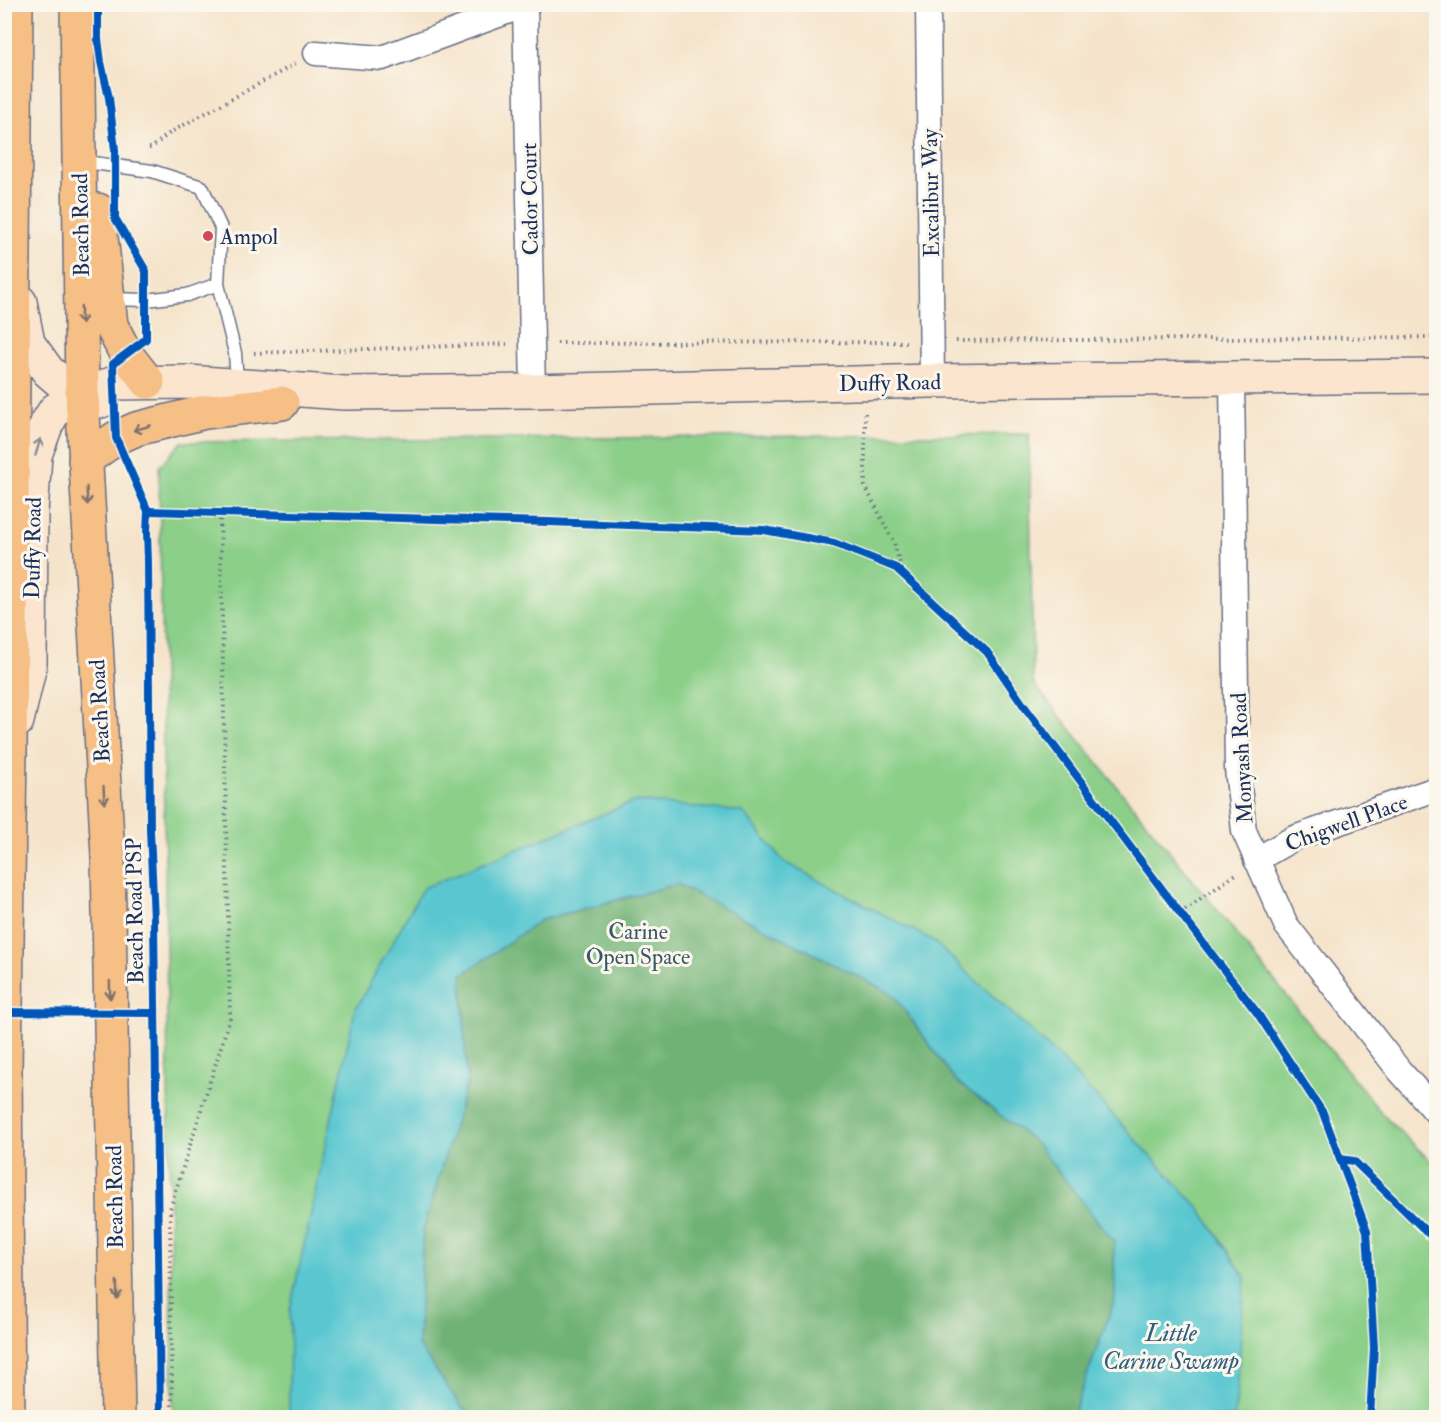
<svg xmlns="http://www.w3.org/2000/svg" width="1441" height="1422" font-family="'IM FELL Double Pica',serif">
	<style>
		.green { fill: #8bcf89; stroke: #537f74; stroke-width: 1.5 }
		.forest { fill: #70b275; stroke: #46706a; stroke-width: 1.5 }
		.water { fill: #5ac7d0; stroke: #3a7b97; stroke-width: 1.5 }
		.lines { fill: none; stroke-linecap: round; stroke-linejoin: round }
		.service-casing { stroke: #676e84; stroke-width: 15 }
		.minor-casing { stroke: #676e84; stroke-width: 27 }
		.secondary-casing { stroke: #676e84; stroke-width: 36 }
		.primary-casing { stroke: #676e84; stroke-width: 36 }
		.path { stroke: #676e84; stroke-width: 4; stroke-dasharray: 1.5 4.5; stroke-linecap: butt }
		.service { stroke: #fff; stroke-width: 12 }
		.minor { stroke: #fff; stroke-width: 24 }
		.secondary { stroke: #fbe5cf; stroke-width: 33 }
		.primary { stroke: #f5bf86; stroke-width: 33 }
		.cycleway-casing { stroke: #fbf7ec; stroke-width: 11 }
		.cycleway { stroke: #0057b8; stroke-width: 8 }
		.oneway { stroke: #7d7070 }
		.oneway2 { stroke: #8b8a96 }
		.poi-dot { fill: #d1495b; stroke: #fbf7ec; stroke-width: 2 }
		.labels { text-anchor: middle; stroke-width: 6; stroke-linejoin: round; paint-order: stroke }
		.street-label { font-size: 22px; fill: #1b2f5e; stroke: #fbf7ec }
		.poi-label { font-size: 22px; fill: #1b2f5e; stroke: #fbf7ec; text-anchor: start }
		.park-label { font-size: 22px; fill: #375769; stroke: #fbf7ec }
		.water-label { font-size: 24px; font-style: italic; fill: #2e5d80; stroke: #fbf7ec }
	</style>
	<rect width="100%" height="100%" fill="#fbf7ec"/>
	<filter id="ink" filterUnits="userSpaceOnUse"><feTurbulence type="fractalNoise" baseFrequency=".0167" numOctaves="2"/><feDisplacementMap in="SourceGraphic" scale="12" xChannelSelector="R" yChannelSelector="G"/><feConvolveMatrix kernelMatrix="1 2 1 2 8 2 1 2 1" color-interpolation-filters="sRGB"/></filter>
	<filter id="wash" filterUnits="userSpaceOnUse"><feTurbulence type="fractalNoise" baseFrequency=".008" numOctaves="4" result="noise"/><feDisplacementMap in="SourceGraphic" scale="24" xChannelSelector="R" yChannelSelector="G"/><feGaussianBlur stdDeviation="1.35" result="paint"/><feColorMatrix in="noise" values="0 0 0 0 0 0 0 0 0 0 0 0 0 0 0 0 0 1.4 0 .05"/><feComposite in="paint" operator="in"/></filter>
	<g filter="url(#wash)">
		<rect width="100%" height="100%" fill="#f5e4cb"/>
		<path class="green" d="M1029 434 1033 683 1384 1116 1436 1166V1417H173L159 467 182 442Z"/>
		<path class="forest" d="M677 884 893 994 955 1080 1036 1143 1114 1242 1115 1299 1072 1417H477L462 1408 418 1345 423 1231 467 1082 462 975 541 920Z"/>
		<path class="water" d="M635 801 743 812 784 862 932 940 1061 1059 1201 1210 1245 1277 1237 1395 1234 1417H1072L1115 1299 1114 1242 1036 1143 955 1080 893 994 677 884 541 920 462 975 467 1082 423 1231 418 1345 462 1408 477 1417H289L290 1310 355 1010 423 888Z"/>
	</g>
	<g filter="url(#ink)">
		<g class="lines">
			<g class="service-casing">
				<g id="service">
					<path d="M93 163 152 171 202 187 221 228 218 284 187 295 146 300 111 299"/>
					<path d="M218 284 235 353 237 383"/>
				</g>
			</g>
			<g class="minor-casing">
				<g id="minor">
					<path d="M928 4 932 381"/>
					<path d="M525 7 533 391"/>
					<path d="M316 53 382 58 528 4"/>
					<path d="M1232 378 1237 769 1244 831 1286 925 1399 1070 1436 1112"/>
					<path d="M1256 860 1294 838 1436 789"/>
				</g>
			</g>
			<g class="secondary-casing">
				<g id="secondary">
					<path d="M20 302 28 343 48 371 62 383 82 395 101 401"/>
					<path d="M17 721 30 665 31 513 35 455 47 423 55 410 82 395 114 383 188 382 344 393 533 391 932 381 1436 376"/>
				</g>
			</g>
			<g class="primary-casing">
				<g id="primary">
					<path d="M77 4 82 395 108 856 118 1418"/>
					<path d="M98 210 111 325 126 354 148 382"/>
					<path d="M85 460 116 438 136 429 205 412 282 403"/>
					<path d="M8 1418 5 1070 10 754 16 4"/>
				</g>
			</g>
			<g class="path">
				<path d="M149 148H151L171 132 295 64"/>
				<path d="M956 341 1436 337"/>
				<path d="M557 343 906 342"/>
				<path d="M254 353 507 344"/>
				<path d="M865 413V486L894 543 903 574"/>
				<path d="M1180 913 1236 874"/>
				<path d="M172 1418 170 1209 230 1018 220 514"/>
			</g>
			<use href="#service" class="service"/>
			<use href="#minor" class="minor"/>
			<use href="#secondary" class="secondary"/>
			<use href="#primary" class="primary"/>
			<g class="cycleway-casing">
				<g id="cycleway">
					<path d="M98 4V39L101 62 109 98 115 150V218L146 271V339L113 364 116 438 148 511 147 532 148 562 150 830 154 920 160 1418"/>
					<path d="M148 511 548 522 764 530 834 543 896 568 987 652 1024 706 1180 913 1258 1014 1323 1113 1367 1231 1374 1347 1370 1418"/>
					<path d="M4 1012 154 1013"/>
					<path d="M1340 1159 1354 1161 1436 1241"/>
				</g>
			</g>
			<use href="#cycleway" class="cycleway"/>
		</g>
		<defs><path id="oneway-shaft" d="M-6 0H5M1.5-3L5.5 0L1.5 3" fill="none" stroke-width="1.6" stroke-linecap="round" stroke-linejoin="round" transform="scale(1.5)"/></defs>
		<g class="oneway">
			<use href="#oneway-shaft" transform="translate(81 315) rotate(89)"/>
			<use href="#oneway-shaft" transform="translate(142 428) rotate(164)"/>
			<use href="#oneway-shaft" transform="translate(87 496) rotate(87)"/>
			<use href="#oneway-shaft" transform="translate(104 795) rotate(87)"/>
			<use href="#oneway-shaft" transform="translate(110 990) rotate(89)"/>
			<use href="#oneway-shaft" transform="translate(117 1290) rotate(89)"/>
		</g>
		<use class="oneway2" href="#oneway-shaft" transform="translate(38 447) rotate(-73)"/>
	</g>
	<circle class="poi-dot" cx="208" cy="236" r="6"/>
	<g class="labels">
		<g class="street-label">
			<text transform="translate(930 193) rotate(-91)" y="8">Excalibur Way</text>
			<text transform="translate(529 199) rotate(-91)" y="8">Cador Court</text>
			<text transform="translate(80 225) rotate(-91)" y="8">Beach Road</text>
			<text transform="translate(890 382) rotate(-1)" y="8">Duffy Road</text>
			<text transform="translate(32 548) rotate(-89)" y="8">Duffy Road</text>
			<text transform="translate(99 711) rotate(-93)" y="8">Beach Road</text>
			<text transform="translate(1241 758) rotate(-93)" y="8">Monyash Road</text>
			<text transform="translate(1346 822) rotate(-20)" y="8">Chigwell Place</text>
			<text transform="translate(134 911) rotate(-91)" y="8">Beach Road PSP</text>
			<text transform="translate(114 1197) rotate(-91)" y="8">Beach Road</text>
		</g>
		<g class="poi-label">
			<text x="220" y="244">Ampol</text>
		</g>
		<g class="park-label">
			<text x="638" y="939">Carine<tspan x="638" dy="25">Open Space</tspan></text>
		</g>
		<g class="water-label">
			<text x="1171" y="1341">Little<tspan x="1171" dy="28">Carine Swamp</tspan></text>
		</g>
	</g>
	<rect width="1441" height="1422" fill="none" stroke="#fbf7ec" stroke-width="24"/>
</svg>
